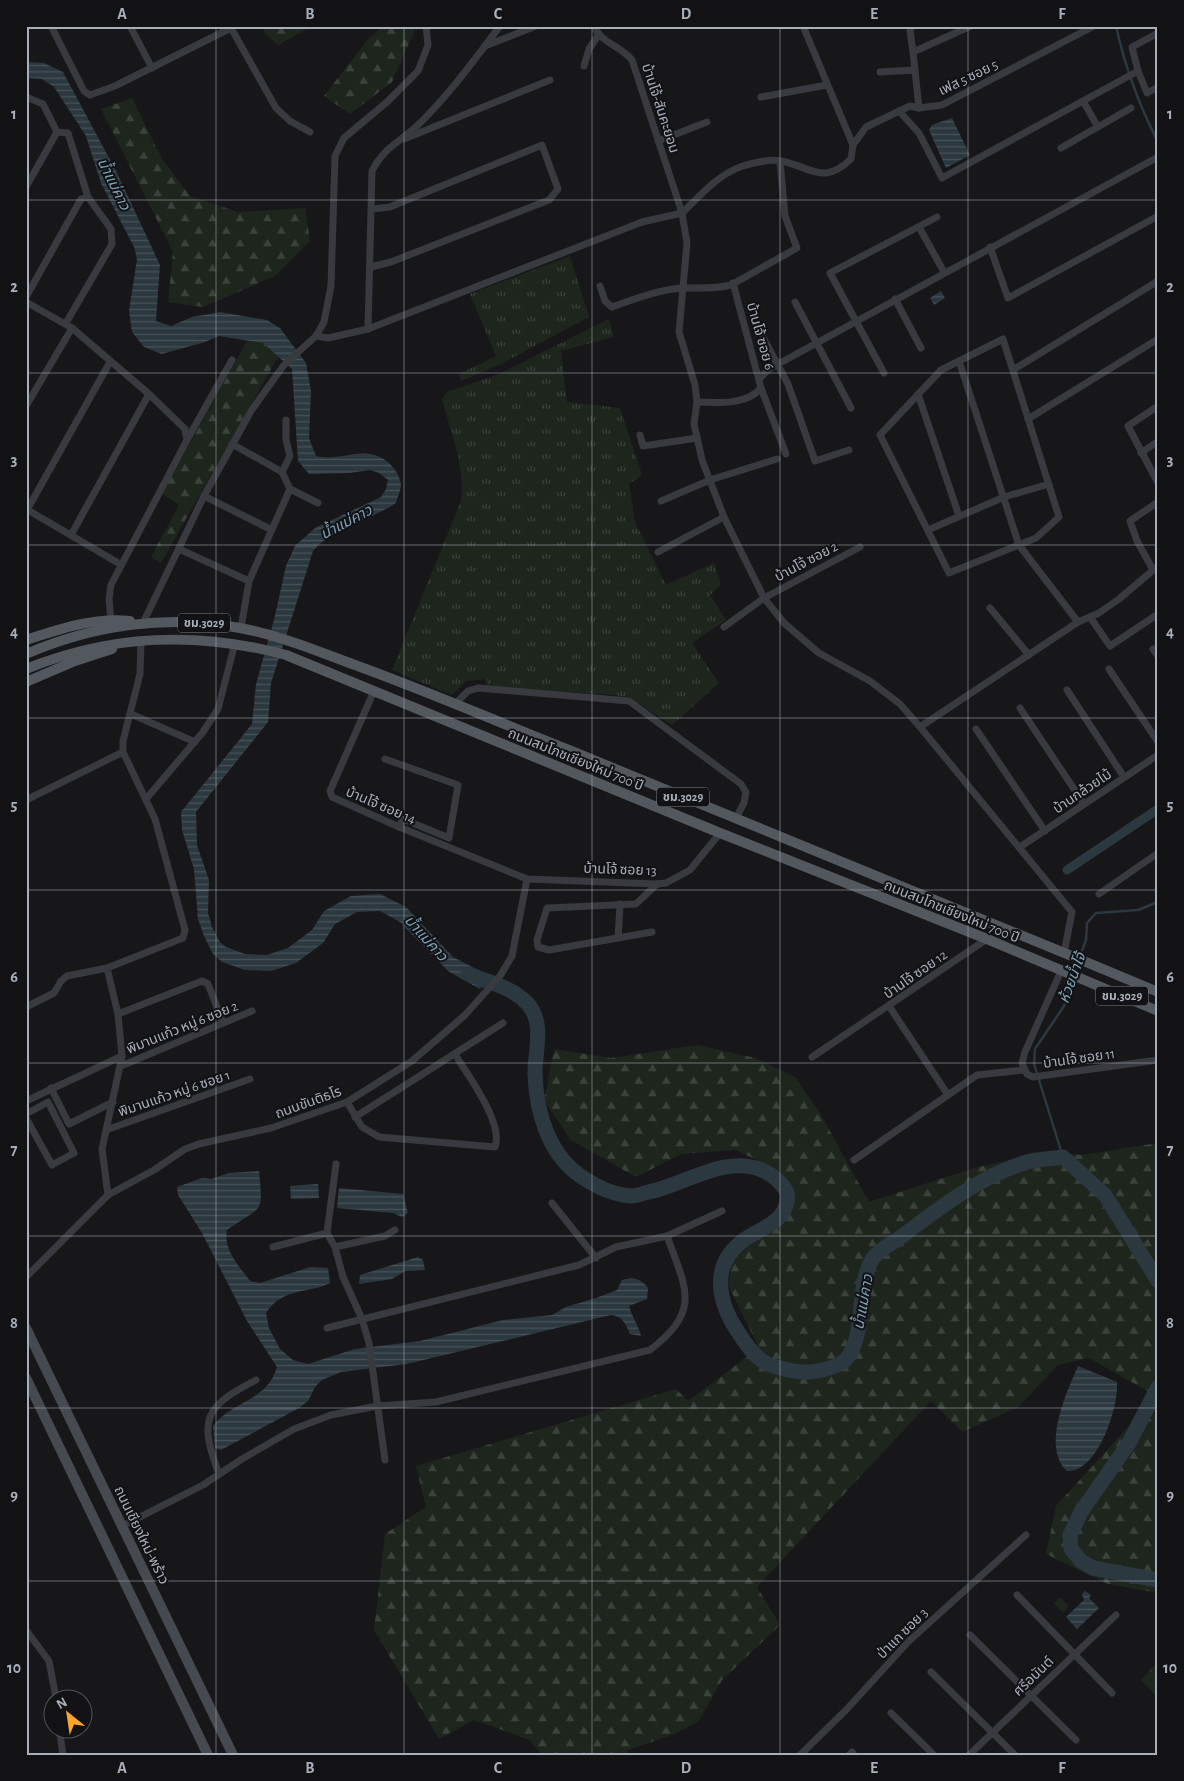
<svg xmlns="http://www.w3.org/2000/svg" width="1184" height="1781" font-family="'Alegreya Sans','Noto Sans Thai',sans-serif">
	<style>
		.grass { fill: url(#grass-tufts) }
		.forest { fill: url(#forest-firs) }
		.green { fill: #1d251d }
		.water { fill: url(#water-rules) }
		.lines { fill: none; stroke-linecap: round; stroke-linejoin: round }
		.stream { stroke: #2c383f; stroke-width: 2.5 }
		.canal { stroke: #2c383f; stroke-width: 9 }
		.river { stroke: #2c383f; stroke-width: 15 }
		.street { stroke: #383a3f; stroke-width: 7 }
		.secondary { stroke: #46494f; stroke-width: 10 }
		.primary { stroke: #53575e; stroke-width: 10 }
		.grid { fill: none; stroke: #a8afbb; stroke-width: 1; stroke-opacity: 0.55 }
		.labels { text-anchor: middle; stroke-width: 4; stroke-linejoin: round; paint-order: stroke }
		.shield { fill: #121215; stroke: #7b8089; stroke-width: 1 }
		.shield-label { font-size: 12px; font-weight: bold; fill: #a8afbb }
		.street-label { font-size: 14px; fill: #a8afbb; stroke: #121215 }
		.water-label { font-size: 15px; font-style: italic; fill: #7ca2b8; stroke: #121215 }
		.neatline { fill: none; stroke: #a8afbb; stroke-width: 2 }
		.grid-label { font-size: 16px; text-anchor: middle; font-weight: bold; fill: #a8afbb }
	</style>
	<defs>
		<pattern id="grass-tufts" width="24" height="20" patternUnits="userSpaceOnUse" patternTransform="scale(1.25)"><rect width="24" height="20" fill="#1d251d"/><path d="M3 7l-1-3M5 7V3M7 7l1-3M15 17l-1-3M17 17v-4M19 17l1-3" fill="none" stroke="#3b423c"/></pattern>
		<pattern id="forest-firs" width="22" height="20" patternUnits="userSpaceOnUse" patternTransform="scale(1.25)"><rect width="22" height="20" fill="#1d251d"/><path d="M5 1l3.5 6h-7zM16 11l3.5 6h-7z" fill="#3b423c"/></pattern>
		<pattern id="water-rules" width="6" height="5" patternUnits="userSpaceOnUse" patternTransform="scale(1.25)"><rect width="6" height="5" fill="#2c383f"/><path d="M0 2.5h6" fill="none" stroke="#485259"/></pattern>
	</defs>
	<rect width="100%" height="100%" fill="#17171a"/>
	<g class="grass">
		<path d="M570 256 589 317 501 364 461 381 459 374 496 356 470 294Z"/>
		<path d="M609 319 614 337 561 351 567 402 620 408 642 475 629 484 635 522 666 585 714 563 721 585 710 595 726 620 692 643 719 683 672 725 630 698 615 695 487 686 486 679 466 681 452 695 392 670 461 501C465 466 451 433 442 400L447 392 497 375Z"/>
	</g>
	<g class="forest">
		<path d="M262 26H312L278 45 266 34Z"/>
		<path d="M384 26 416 28 392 82 350 114 324 96 369 38Z"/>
		<path d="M132 98 162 159 190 196 238 212 305 208 310 241 275 276 203 307 168 302 173 252 101 109Z"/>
		<path d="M247 341 263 343 278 357 161 563 151 557 179 505 162 494Z"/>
		<path d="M698 1045 755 1058 795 1077 820 1113 869 1202 974 1168 1044 1152 1081 1155 1158 1143V1593L1108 1584 1046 1554 1056 1506 1156 1396 1089 1358 1058 1365 1018 1407 962 1432 931 1401 757 1587 780 1625 722 1680 699 1721 674 1734 629 1750 626 1755H541L530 1740 474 1720 439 1739 374 1630 385 1534 426 1507 416 1466 676 1389 688 1401 759 1348 728 1285 734 1255 750 1241 783 1220 793 1196 781 1172 736 1150 681 1154 636 1177 571 1140 544 1101 554 1049 611 1058Z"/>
		<path d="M1158 1662V1692L1155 1695 1141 1680Z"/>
	</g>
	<path class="green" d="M1060 1597 1069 1606 1063 1613 1054 1603Z"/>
	<g class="water">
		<path d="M26 62 44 63 63 72 116 171 160 265 156 321 171 326 192 317 220 312 267 320 280 328 306 363 311 391 309 438 316 456C335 461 354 451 370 454 385 456 399 469 401 485 401 490 397 498 396 503 369 521 334 527 313 551L271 683 268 722 196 812 197 845 209 880 208 913 212 927 220 942 226 947 245 954 267 955 288 948 312 930 324 911 351 896 380 894 406 907 453 957 490 976 480 989 448 971 400 922 380 911 357 912 335 924 323 943 296 963 271 971 245 970 222 962 213 954 204 936 198 919 194 869 182 830 181 812 252 724 256 684 274 620 286 566 295 546 315 528 381 497 386 489 388 480 379 473 370 470 350 473 309 474 298 461 292 369 263 343 219 336 205 342 162 354 144 347 132 332 129 311 137 259 134 247 101 183 86 136 54 87 42 79 26 78Z"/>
		<path d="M952 118 970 155 946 168 929 130 932 125Z"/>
		<path d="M941 291 945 298 934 305 930 298Z"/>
		<path d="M259 1171C264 1217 261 1205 227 1230 223 1250 239 1266 250 1281L260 1283 310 1267 328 1268 330 1283C308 1294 283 1287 266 1313L269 1328 280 1349 293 1360 308 1364 355 1349 420 1341 503 1320 552 1315 566 1307 596 1298 617 1290 622 1280C634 1277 640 1278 648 1288L647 1299 629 1306C632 1317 638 1324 641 1336L630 1334C626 1324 622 1316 611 1315L407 1364 341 1372 322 1380 315 1387 308 1401 299 1408 221 1450 215 1448 213 1426C231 1401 267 1402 277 1367L247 1321 202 1233 178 1195 177 1187 202 1178 211 1179 229 1173Z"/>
		<path d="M318 1184 319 1198 291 1199 290 1186Z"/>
		<path d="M339 1188 403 1194 408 1213 402 1217 393 1213 337 1208Z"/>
		<path d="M418 1257 423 1260 425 1270 405 1271 392 1279 359 1284 360 1275Z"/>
		<path d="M1078 1366 1117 1382C1119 1406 1098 1473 1067 1471 1041 1446 1067 1392 1078 1366Z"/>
		<path d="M1085 1591 1091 1595 1089 1598 1099 1608 1077 1629 1066 1617 1084 1600 1082 1594Z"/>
	</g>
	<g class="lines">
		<g class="stream">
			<path d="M1116 26C1125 67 1139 105 1158 142"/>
			<path d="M1080 956 1086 940 1087 923 1096 913 1138 910 1158 902"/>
			<path d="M1075 973 1079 962"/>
			<path d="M1063 1157 1034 1064 1035 1049 1064 1006 1073 978"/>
		</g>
		<path class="canal" d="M1067 870 1158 809"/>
		<g class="river">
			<path d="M468 974C488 982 512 987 527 1003 545 1022 535 1050 535 1073 536 1113 549 1157 585 1179 599 1188 614 1195 631 1196 638 1196 646 1192 653 1191 689 1182 728 1154 764 1171 772 1175 780 1181 785 1189 791 1198 785 1212 777 1219 767 1229 751 1233 740 1243 710 1268 719 1304 738 1332 747 1346 757 1361 773 1366 787 1370 802 1374 817 1371 824 1370 838 1366 843 1362 868 1342 854 1284 874 1257 880 1249 893 1243 901 1237 938 1209 979 1177 1024 1163 1036 1159 1050 1159 1063 1157L1105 1195 1158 1281"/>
			<path d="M1158 1387 1129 1443 1081 1512 1070 1535 1071 1549 1081 1561 1093 1568 1158 1580"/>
		</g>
		<g class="street">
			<path d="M51 26 84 91 90 95 115 86 231 28"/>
			<path d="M130 26 152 68"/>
			<path d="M230 26 276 108 290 121 310 132"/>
			<path d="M594 26C600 42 622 47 632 60L682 213 687 243 679 332 695 385 697 402 694 424 702 460 724 517 764 598 784 623 819 653 870 681 900 704 920 727 1072 912 1064 953"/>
			<path d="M803 26 853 145"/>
			<path d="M912 26 910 31 913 52"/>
			<path d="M1158 33 1132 47 1138 71 1147 93 1158 87"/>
			<path d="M485 46 536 26"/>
			<path d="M584 66 589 49 599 34"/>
			<path d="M880 72 915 70"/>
			<path d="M26 97 43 104 57 132"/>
			<path d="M761 97 827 85"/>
			<path d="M1083 101 1138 71"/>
			<path d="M919 108 913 52 971 26"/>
			<path d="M899 111 919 133 942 178 1083 101 1098 127"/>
			<path d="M57 132 68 133 88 197 111 229 112 244 66 323"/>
			<path d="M404 139 550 80"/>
			<path d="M658 141 707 122"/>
			<path d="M1061 148 1131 108"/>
			<path d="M26 187 57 132"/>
			<path d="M682 213C700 196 718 174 743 166 753 163 771 159 781 161 812 167 823 186 851 159L853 145 866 127 910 106 919 108 942 105 1094 26"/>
			<path d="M919 227 944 272"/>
			<path d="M990 247 1008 298 1158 216"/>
			<path d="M371 267 391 262 549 200 558 189 542 145 390 207 373 209"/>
			<path d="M600 286 605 301 612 307C635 299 659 289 684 288 700 288 715 289 731 285L797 248 785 216 780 161"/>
			<path d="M26 297 81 199 88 197"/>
			<path d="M895 299 921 348"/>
			<path d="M26 302 72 328 149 394 185 429 187 440 111 585 109 599 111 620"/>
			<path d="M795 302 851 408"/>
			<path d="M368 329 372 171C384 147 400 142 418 125 449 95 474 60 500 26"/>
			<path d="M759 330 788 384 815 461 849 450"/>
			<path d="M316 336 328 338 368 329 642 222 682 213"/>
			<path d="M1003 339 1059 517 1036 538 949 573 880 435 941 370Z"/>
			<path d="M959 361 1019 545 1078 622"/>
			<path d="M1013 370 1158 281"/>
			<path d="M884 373 830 273 937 217"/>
			<path d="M760 378 769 369 1158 157"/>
			<path d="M761 388 786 454"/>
			<path d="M918 394 959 516"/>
			<path d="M697 402C717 403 747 405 761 388L733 283"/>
			<path d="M26 406 72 328"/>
			<path d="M1158 406 1128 426 1158 483"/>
			<path d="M1028 419 1158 339"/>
			<path d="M640 435 643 446 697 438"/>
			<path d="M187 440 232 360"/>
			<path d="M232 444 282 472 290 489 249 581 241 628"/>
			<path d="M1141 453 1158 441"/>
			<path d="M282 472 290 456 286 440V420"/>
			<path d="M290 489 318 503"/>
			<path d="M204 496 270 529"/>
			<path d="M661 501 710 480 777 459"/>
			<path d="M26 509 120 564"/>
			<path d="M27 510 110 362"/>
			<path d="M928 530 1004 497 1049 484"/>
			<path d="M71 535 149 394"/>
			<path d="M179 549 249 581"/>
			<path d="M658 552 724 517"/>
			<path d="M1153 570 1137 541 1130 521 1158 502"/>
			<path d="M990 608 1029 655"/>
			<path d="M1090 617 1110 646 1158 614"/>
			<path d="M143 623 204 496 251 411 284 365 316 336 324 322 331 286 335 156 344 138 387 102 418 71 428 45 426 26"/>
			<path d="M724 627 764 598 860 547"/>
			<path d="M1153 649 1158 656"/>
			<path d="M1109 669 1158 742"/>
			<path d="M1067 690 1124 777"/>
			<path d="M374 691 330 791 332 797 399 827 527 879 657 884 666 883 690 870 720 833"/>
			<path d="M455 704 468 691 478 688 629 701 741 784 746 792 744 803 736 818"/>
			<path d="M1020 708 1084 804"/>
			<path d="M131 714 195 742"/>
			<path d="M920 727 1078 622 1099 613 1119 599 1158 566"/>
			<path d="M976 729 1045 831"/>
			<path d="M385 759 458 785 449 838 403 819 399 827"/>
			<path d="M146 799 203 732 218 709 235 643"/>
			<path d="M26 800 123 752"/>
			<path d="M1020 847 1158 755"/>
			<path d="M1099 894 1158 853"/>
			<path d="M652 932 549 950 538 947 537 940 547 908 636 904 657 884"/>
			<path d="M618 938 620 904"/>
			<path d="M107 968 118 1014 122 1056 102 1149 108 1195"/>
			<path d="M1061 971 1025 1052 1022 1063 1027 1074 1033 1077 1158 1060"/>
			<path d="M889 1006 948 1095"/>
			<path d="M26 1007 54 993 61 981 67 976 107 968 183 938 185 930 155 819 123 752V741L140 674 141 641"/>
			<path d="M118 1014 202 981 208 984 223 1023"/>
			<path d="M812 1057 987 939"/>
			<path d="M121 1066 252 1011"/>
			<path d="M51 1088 69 1124 113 1102"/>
			<path d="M26 1101 122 1056"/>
			<path d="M347 1102 362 1127 379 1137 495 1147C504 1123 468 1076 455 1054"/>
			<path d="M26 1114 48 1102 74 1153 52 1165 26 1118"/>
			<path d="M355 1117 503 1023"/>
			<path d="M106 1130 250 1079"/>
			<path d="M854 1160 977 1075 1024 1070"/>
			<path d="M336 1164 327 1233 335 1247 343 1277 362 1319 369 1343 385 1460"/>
			<path d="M552 1203 596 1258"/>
			<path d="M273 1247 327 1233"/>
			<path d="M335 1247 385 1236 395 1230"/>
			<path d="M26 1277 108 1195 154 1170 185 1149 199 1144 271 1128 347 1102 412 1061 465 1015 500 976 512 956 527 879"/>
			<path d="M327 1328 579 1265 616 1247 667 1236 722 1211"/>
			<path d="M219 1474C199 1420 203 1407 256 1380"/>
			<path d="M122 1526 203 1485 242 1459 294 1429 331 1415 377 1406 436 1402 650 1350C702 1310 686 1289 667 1236"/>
			<path d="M1017 1595 1112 1693"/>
			<path d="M26 1630 49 1661 56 1698"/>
			<path d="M970 1635 1076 1740"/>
			<path d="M931 1672 1015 1755"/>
			<path d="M891 1713 934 1755"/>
			<path d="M59 1728 63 1755"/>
			<path d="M800 1755 847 1709 908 1642 1026 1535"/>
			<path d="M849 1755 852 1752 854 1755"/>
			<path d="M969 1755 1116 1615"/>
		</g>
		<g class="secondary">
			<path d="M26 1328 233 1755"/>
			<path d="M26 1378 208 1755"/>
		</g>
		<g class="primary">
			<path d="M26 640C59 629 95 617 130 621"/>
			<path d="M26 654C93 625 168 614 240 628 279 635 317 651 355 665 427 691 498 722 569 750 765 830 962 910 1158 992"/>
			<path d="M26 669C112 634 197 631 286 655L720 833 987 939 1158 1011"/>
			<path d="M26 682 75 661 112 649"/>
		</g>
	</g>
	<path class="grid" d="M216 26V1755M404 26V1755M592 26V1755M780 26V1755M968 26V1755M26 200H1158M26 373H1158M26 545H1158M26 718H1158M26 890H1158M26 1063H1158M26 1236H1158M26 1408H1158M26 1581H1158"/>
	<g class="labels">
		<g class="shield">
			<rect x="178" y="613.5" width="52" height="19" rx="4"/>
			<rect x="657" y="787.5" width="52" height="19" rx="4"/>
			<rect x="1096" y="986.5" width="52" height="19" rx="4"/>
		</g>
		<g class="shield-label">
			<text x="204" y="627">ชม.3029</text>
			<text x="683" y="801">ชม.3029</text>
			<text x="1122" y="1000">ชม.3029</text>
		</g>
		<g class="street-label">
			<text transform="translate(968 77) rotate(-26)" y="5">เฟส 5 ซอย 5</text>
			<text transform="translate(661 108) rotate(72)" y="5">บ้านโจ้-สันคะยอม</text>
			<text transform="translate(761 336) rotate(74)" y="5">บ้านโจ้ ซอย 6</text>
			<text transform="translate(806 561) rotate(-28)" y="5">บ้านโจ้ ซอย 2</text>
			<text transform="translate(576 759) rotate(22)" y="5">ถนนสมโภชเชียงใหม่ 700 ปี</text>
			<text transform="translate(1082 791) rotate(-34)" y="5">บ้านกล้วยไม้</text>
			<text transform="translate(381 805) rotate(23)" y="5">บ้านโจ้ ซอย 14</text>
			<text transform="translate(620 869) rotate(2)" y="5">บ้านโจ้ ซอย 13</text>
			<text transform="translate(952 911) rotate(22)" y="5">ถนนสมโภชเชียงใหม่ 700 ปี</text>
			<text transform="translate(915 974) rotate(-35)" y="5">บ้านโจ้ ซอย 12</text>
			<text transform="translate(182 1027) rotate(-22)" y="5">พิมานแก้ว หมู่ 6 ซอย 2</text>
			<text transform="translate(1079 1058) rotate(-8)" y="5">บ้านโจ้ ซอย 11</text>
			<text transform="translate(174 1093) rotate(-19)" y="5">พิมานแก้ว หมู่ 6 ซอย 1</text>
			<text transform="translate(308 1102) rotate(-20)" y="5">ถนนขันติธโร</text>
			<text transform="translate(142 1535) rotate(64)" y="5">ถนนเชียงใหม่-พร้าว</text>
			<text transform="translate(902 1633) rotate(-45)" y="5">ป่าแก ซอย 3</text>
			<text transform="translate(1033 1676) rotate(-44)" y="5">ศรีอนันต์</text>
		</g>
		<g class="water-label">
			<text transform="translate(114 184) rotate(64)" y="5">น้ำแม่คาว</text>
			<text transform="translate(346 522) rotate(-28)" y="5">น้ำแม่คาว</text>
			<text transform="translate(426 938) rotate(48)" y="5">น้ำแม่คาว</text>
			<text transform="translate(1072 978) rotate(-70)" y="5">ห้วยน้ำโจ้</text>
			<text transform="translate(863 1302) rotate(-80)" y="5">น้ำแม่คาว</text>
		</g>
	</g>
	<rect width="1184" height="1781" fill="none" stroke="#121215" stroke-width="55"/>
	<g transform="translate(68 1714) rotate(330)"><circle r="24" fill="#121215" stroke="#4e5157"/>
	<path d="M0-4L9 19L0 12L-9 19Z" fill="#ffa42a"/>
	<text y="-8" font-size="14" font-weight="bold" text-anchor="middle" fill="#a8afbb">N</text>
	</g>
	<rect x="28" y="28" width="1128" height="1726" class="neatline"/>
	<g class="grid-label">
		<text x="122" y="19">A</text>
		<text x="310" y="19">B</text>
		<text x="498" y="19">C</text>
		<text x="686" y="19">D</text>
		<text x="874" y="19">E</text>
		<text x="1062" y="19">F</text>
		<text x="14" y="119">1</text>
		<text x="1170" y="119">1</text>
		<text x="14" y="292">2</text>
		<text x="1170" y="292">2</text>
		<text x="14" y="465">3</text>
		<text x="1170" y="465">3</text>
		<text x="14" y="637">4</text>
		<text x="1170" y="637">4</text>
		<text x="14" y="810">5</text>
		<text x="1170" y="810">5</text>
		<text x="14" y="982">6</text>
		<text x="1170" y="982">6</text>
		<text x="14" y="1155">7</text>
		<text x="1170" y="1155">7</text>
		<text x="14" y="1328">8</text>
		<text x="1170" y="1328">8</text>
		<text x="14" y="1500">9</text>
		<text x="1170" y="1500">9</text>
		<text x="14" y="1673">10</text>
		<text x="1170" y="1673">10</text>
		<text x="122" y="1773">A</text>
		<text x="310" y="1773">B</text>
		<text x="498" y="1773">C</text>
		<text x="686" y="1773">D</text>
		<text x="874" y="1773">E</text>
		<text x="1062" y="1773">F</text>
	</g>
</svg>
